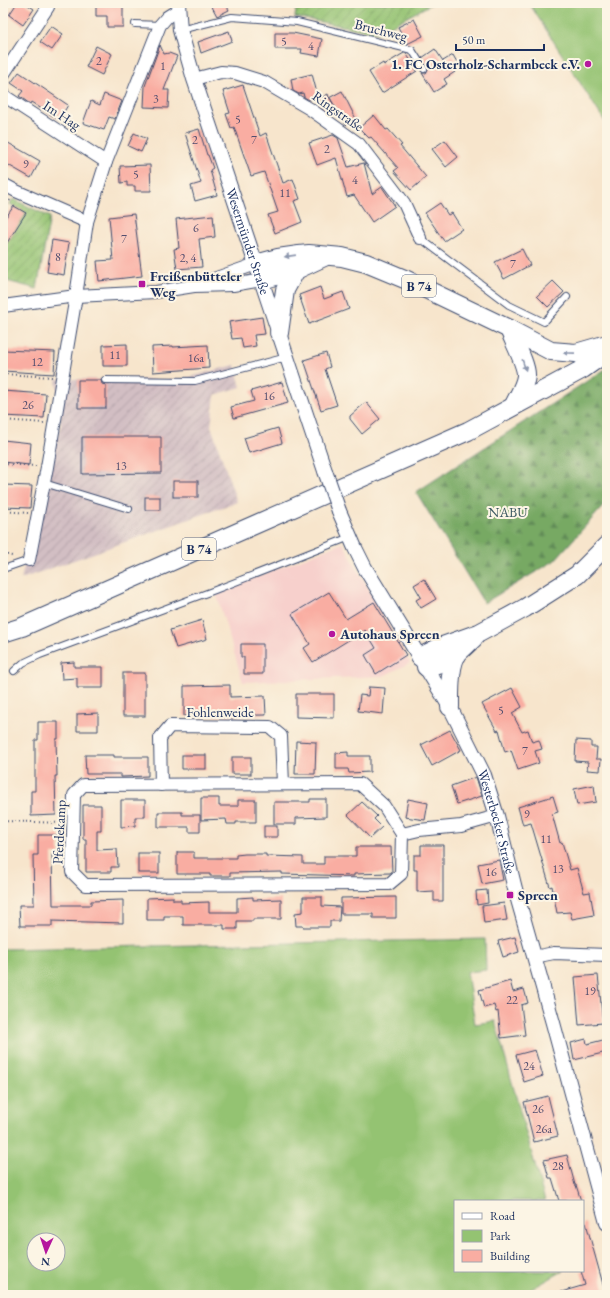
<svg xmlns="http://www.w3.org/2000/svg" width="610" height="1298" font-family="'EB Garamond',serif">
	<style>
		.built { fill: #f7d0cc }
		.industrial { fill: url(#industrial-furrows) }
		.green { fill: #94c372; stroke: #587968; fill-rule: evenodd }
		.forest { fill: url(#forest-firs); stroke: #496c61 }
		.garden { fill: url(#garden-furrows); stroke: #587968 }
		.building { fill: #f9ada2 }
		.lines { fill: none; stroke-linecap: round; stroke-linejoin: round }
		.service-casing { stroke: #3c4a6e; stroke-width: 8 }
		.minor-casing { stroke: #3c4a6e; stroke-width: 14 }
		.tertiary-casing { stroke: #3c4a6e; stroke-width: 16 }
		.primary-casing { stroke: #3c4a6e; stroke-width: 20 }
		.path { stroke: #3c4a6e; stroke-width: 2; stroke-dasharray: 1 3; stroke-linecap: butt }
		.service { stroke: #fff; stroke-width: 6 }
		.minor { stroke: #fff; stroke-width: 12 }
		.tertiary { stroke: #fff; stroke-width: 14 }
		.primary { stroke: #fff; stroke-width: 18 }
		.tertiary-bridge-casing { stroke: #3c4a6e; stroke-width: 16; stroke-linecap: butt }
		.tertiary-bridge { stroke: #fff; stroke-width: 14 }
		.oneway { fill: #8d97ae }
		.poi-dot { fill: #b5179e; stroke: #fcf5e5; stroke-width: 1.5 }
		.labels { text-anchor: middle; stroke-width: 4; stroke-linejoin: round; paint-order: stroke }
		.number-label { font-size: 12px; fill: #524e6f }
		.shield { fill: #fcf5e5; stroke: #5e6a86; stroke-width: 1 }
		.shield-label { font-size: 13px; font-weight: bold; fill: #1b2f5e }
		.street-label { font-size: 14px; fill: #1b2f5e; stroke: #fcf5e5 }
		.poi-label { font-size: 14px; font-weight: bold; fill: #1b2f5e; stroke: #fcf5e5; text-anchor: start }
		.park-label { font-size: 14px; fill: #3f5b64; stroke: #fcf5e5 }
	</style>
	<defs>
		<pattern id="industrial-furrows" width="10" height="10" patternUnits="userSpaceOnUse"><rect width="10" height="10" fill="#d2bec3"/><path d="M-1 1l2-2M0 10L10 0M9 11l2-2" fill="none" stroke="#aa9ba2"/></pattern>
		<pattern id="forest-firs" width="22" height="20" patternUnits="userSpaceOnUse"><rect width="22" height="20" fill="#77a964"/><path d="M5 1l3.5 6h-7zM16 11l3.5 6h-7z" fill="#618a56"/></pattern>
		<pattern id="garden-furrows" width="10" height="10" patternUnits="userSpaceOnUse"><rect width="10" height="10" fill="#94c372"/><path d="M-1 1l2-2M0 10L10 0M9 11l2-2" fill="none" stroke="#789f61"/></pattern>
	</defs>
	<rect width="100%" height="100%" fill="#fcf5e5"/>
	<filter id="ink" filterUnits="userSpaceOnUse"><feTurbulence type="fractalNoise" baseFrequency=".025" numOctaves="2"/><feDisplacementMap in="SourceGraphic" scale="8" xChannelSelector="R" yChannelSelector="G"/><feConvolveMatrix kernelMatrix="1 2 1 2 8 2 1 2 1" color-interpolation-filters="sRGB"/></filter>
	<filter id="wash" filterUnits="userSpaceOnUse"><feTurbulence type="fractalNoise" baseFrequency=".012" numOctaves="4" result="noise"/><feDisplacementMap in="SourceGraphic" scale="16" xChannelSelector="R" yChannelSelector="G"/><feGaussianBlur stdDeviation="0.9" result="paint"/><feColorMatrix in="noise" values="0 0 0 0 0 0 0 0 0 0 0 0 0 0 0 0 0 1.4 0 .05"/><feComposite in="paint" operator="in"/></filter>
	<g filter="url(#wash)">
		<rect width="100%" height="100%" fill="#f7e5cc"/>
		<path class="built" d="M343 543 410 663 383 676 243 682 216 593Z"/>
		<path class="industrial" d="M235 365 241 387 215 395 211 426 237 502 21 579 61 425 56 379 178 380Z"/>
		<g class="green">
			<path d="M529 3H607V125Z"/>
			<path d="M485 939 486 970 467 972 475 1024 495 1021 545 1201H455V1271H563L521 1295H3V949ZM34 1240H58V1264H34Z"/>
		</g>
		<path class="forest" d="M607 368V502L554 561 484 603 416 492Z"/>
		<g class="garden">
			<path d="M297 3H433L378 33 295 17Z"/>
			<path d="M13 199 50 217 37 289 3 280V249L26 213 10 204Z"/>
		</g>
		<g id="blocks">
			<g class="building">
				<path d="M17 3H25L34 9 23 25 9 15Z"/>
				<path d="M96 3H123V27H107V16H96Z"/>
				<path d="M210 3H225L229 10 217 16Z"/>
				<path d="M414 19 423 36 407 44 398 27Z"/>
				<path d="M51 26 63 34 52 50 40 42Z"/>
				<path d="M229 31 232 41 201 53 198 42Z"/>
				<path d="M275 33H293L322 39 319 56 301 53 302 49H275Z"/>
				<path d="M160 45 164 54 169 53 177 56 164 90H169L168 108 144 107 145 86Z"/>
				<path d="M96 46 112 54 102 75 86 67Z"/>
				<path d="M435 49 443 61 453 55 458 64 453 68 455 72 444 79 447 84 434 92 422 73H426L428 69 422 58Z"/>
				<path d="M404 53H406L417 71 382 93 369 72 383 63 384 65Z"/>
				<path d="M19 72 68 105 59 120 31 102 30 104 19 96 23 91 11 83Z"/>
				<path d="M312 74 318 97 309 100 304 97 303 93 299 94 293 91 291 79Z"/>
				<path d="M243 85 260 136 266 133 283 183 293 179 300 199 294 201 302 222 275 233 268 215 278 212 264 172 251 176 234 127 231 128 226 114 230 113 223 91Z"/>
				<path d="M342 91 356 119 346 125 330 98 333 104 323 109 317 100 328 94 329 98Z"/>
				<path d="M104 94 122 101 115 119 109 117 104 130 83 123 91 101 100 105Z"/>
				<path d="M374 115 386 130 388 129 402 145 400 146 426 177 411 190 394 171 398 168 371 137 369 138 359 128Z"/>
				<path d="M199 129 207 155H208L213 168 210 170 217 195 195 201 191 186 201 183 185 133Z"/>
				<path d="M134 133 147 139 141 152 128 146Z"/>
				<path d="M333 135 338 138 348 167 364 163 372 194 382 187 395 206 372 222 354 195 347 197 336 158 317 165 309 143Z"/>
				<path d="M3 140 40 161 31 178 3 162Z"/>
				<path d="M445 140 458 157 446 167 432 149Z"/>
				<path d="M150 165 151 191H135V186H127V182L121 183 120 166Z"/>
				<path d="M440 203 448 215 452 213 462 229 444 241 425 213Z"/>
				<path d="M14 206 26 213 3 249V221Z"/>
				<path d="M134 214 142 276 99 281 97 261 113 260 109 217Z"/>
				<path d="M213 215 215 237 199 239 202 267 177 269 174 249 179 248 176 219Z"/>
				<path d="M52 240 69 243 64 275 47 272Z"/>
				<path d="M522 249 530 265 504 279 495 262Z"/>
				<path d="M553 281 564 292 548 307 537 296Z"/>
				<path d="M320 287 324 299 343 292 349 309 309 324 299 295Z"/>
				<path d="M262 317 265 334 254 335 256 346 243 348 241 338 232 339 229 322Z"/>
				<path d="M127 344V366H103V345Z"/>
				<path d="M208 345 209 368 153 372 152 347 173 346V347Z"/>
				<path d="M3 350 55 352 54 374 3 371Z"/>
				<path d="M326 353 330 367 325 369 337 405 321 410 304 360Z"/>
				<path d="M78 380H101L102 384 106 385V408H78Z"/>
				<path d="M282 382 288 403 234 418 231 407 254 401 251 391Z"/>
				<path d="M3 391 46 394 44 418 3 416Z"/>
				<path d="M366 402 380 419 362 434 350 419V416Z"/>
				<path d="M278 428 282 443 249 453 244 438Z"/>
				<path d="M82 437H161V473L82 474Z"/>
				<path d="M3 440 31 443 29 465 3 462Z"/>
				<rect x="173" y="481" width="25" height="16"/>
				<path d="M3 485 32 486 30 508 3 507Z"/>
				<rect x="145" y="497" width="15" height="13"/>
				<path d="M424 579 436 599 421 608 416 600 421 597 414 585Z"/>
				<path d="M329 592 346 619 374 602 406 655 376 674 365 655 376 648 365 630 313 662 304 648 310 644 292 614Z"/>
				<path d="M202 620 207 639 176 648 170 630Z"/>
				<path d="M241 644H263V674H244V657H241Z"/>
				<path d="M74 662V667H103V688H77V678L62 679 61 663Z"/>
				<rect x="123" y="673" width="22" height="43"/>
				<path d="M230 685V697L265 696 266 715 184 716V686Z"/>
				<path d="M369 687 385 688 383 714 358 711 360 695 368 696Z"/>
				<path d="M512 688 522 707 512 713 522 732 528 730 532 742 539 740 542 749 535 751 539 763 518 770 511 750 505 752 499 730 497 731 482 704Z"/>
				<path d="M296 694H334V718L296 717Z"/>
				<path d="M98 713V731H77V714Z"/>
				<path d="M38 722H58V739H56L57 776H55L56 815 31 816V791H35V740H38Z"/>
				<path d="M450 730 461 750 432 766 421 745Z"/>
				<path d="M576 740 591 741V747H597L596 759H601L600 771 587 770 588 762 575 761Z"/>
				<path d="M296 741 316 742 315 774H295Z"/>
				<path d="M348 752V756H370V772L349 773 348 769H336V753Z"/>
				<path d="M85 755H114V757H148V776L121 777V774H86Z"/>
				<rect x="182" y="755" width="24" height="14"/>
				<rect x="232" y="757" width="19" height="17"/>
				<path d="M476 777 482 796 457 804 451 786Z"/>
				<path d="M594 785 596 802 577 805 574 789Z"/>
				<path d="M553 796 558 812 552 814 560 843 562 842 570 870 577 868 584 893 590 892 594 915 572 919 570 912 557 913 552 886 550 887 531 823 523 825 518 807Z"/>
				<path d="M201 798H219V806H238V800H256V822H236V824H227L226 819 201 820Z"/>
				<path d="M310 799H326V817L296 818V824H274V802H310Z"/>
				<path d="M408 799 428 803 425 820 405 817Z"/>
				<path d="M121 800H145V817H135V826L121 827Z"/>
				<path d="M362 802 377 816 374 819 382 827 370 838 348 815Z"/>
				<path d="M83 805H101V831H97V850L117 849 118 867H111V872H86V839H83Z"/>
				<path d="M158 812H182V815H200V832H189V827H158Z"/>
				<rect x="264" y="826" width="13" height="11"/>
				<path d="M38 835H59V854H52L53 905H91V901L123 900V923L52 921V926H20L19 905H34L33 855H38Z"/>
				<path d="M421 845H443V901H434V891L417 892V870H414V855H421Z"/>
				<path d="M356 847H391L392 872 390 873 354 874V876L282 874V872L230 873V876H210V874H177V852H194V858H236V855L245 854H266V856L303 857V864H324V856H356Z"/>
				<rect x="138" y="853" width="21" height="20"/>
				<path d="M499 860 503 880 482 884 478 864Z"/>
				<path d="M487 890 488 903 477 905 476 891Z"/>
				<path d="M173 897V900H181V903L209 902V912H237V898L253 897V900L281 899V919H253V921H237V929H224V925H183V916H164V920H147V898Z"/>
				<path d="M303 897H322V906L340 907 339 921H330V927H303V926H296L295 913 303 912Z"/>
				<path d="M396 897V918H373V914H341V898Z"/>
				<path d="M504 903 507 920 484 923 482 906Z"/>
				<path d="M515 937 519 952 503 957 498 941Z"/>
				<path d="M598 975 603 1023 579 1025 575 977Z"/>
				<path d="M510 981 513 992 524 989 528 1003 521 1005 525 1035 501 1038 498 1011 496 1012 494 1005 484 1008 479 990Z"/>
				<path d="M586 1039 587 1044 607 1039V1052L574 1060 571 1043Z"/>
				<path d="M535 1050 543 1076 524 1082 516 1055Z"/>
				<path d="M548 1096 558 1136 534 1142 524 1102Z"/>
				<path d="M567 1155 575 1185H576L581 1201H559L552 1178H549L544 1160Z"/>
				<path d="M586 1223 606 1295H561V1292L585 1285 581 1271H583V1224Z"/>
			</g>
		</g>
	</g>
	<g filter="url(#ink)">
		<use href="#blocks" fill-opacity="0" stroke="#3c4a6e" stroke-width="1"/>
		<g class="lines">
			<g class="service-casing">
				<g id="service">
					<path d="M135 24 160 25"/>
					<path d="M180 30 232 17 297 22 412 50 424 69"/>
					<path d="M420 238 509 305 544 322 567 297"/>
					<path d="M105 380 195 381 287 357"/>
					<path d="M44 483 129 509"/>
					<path d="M3 569 29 560"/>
					<path d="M14 671 23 663 40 655 215 590 350 537"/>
				</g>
			</g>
			<g class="minor-casing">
				<g id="minor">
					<path d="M3 75 48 7"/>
					<path d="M194 79 221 72 235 73 264 82 310 109 359 144 404 203 420 238"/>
					<path d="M3 93 6 97 106 162"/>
					<path d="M3 184 16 191 87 222"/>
					<path d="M205 282 256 264"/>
					<path d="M3 306 76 296 156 292 194 286 233 285 262 280"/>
					<path d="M29 560 47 467 76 296 87 222 106 162 160 25 167 17 178 10"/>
					<path d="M161 785 160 738 170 726 270 727 281 736 283 784"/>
					<path d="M402 834 384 806 360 784 83 785 74 795 72 872 85 885 389 884 401 874 402 834 419 830 461 826 497 816"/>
					<path d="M534 957 554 953 607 955"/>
				</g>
			</g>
			<g class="tertiary-casing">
				<g id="tertiary">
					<path id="s1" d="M178 3 180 30 194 79 325 471"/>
					<path id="s2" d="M339 511 355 548 365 568 450 707 484 775 497 816 515 889 553 1023 607 1223"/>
				</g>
			</g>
			<g class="primary-casing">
				<g id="primary">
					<path d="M256 264 278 258 299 255 309 254 342 257 366 263 407 280 509 329 551 351 576 353 607 344"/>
					<path d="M262 280 296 270 324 257"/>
					<path d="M509 329C513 340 527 365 526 376 525 386 518 396 514 405"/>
					<path d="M279 333 285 290 296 270"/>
					<path d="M3 633 22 627 468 431 583 369 607 352"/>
					<path d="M420 657 440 647 479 633 525 608 577 575 607 545"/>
					<path d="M426 667 448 661 457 655"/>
					<path d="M450 707C450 693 449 664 458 653 463 648 469 643 474 638"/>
				</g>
			</g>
			<g class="path">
				<path d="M3 211 10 200"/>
				<path d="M3 374 52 377"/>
				<path d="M3 420 44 423"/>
				<path d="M3 464 36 466"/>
				<path d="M3 511 28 513"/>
				<path d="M3 554 12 556"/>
				<path d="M3 693 6 681 8 678"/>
				<path d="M3 821 62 823"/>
			</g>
			<use href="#service" class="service"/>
			<use href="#minor" class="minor"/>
			<use href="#tertiary" class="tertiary"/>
			<use href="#primary" class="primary"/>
			<g class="tertiary-bridge-casing">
				<path id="tertiary-bridge" d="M325 471 339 511"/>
			</g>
			<use href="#tertiary-bridge" class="tertiary-bridge"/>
		</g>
		<defs><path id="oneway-solid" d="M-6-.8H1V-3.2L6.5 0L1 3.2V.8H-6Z"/></defs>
		<g class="oneway">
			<use href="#oneway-solid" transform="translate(290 256) rotate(172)"/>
			<use href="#oneway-solid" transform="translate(569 353) rotate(-179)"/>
			<use href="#oneway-solid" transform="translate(524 365) rotate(72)"/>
		</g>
	</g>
	<g class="poi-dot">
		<circle cx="588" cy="64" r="4"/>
		<rect x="138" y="280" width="8" height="8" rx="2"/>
		<circle cx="332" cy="634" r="4"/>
		<rect x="506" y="891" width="8" height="8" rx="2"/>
	</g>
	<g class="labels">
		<g class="number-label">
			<text x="284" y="45">5</text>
			<text x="311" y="50">4</text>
			<text x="99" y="65">2</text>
			<text x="163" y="70">1</text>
			<text x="156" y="103">3</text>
			<text x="238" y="123">5</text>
			<text x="195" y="144">2</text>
			<text x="254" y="144">7</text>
			<text x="327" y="153">2</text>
			<text x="26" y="168">9</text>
			<text x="136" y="178">5</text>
			<text x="355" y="184">4</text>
			<text x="285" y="197">11</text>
			<text x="196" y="232">6</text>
			<text x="124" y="243">7</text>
			<text x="58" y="261">8</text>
			<text x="188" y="262">2, 4</text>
			<text x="513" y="268">7</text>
			<text x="115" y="359">11</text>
			<text x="196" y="362">16a</text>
			<text x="37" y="366">12</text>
			<text x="269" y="400">16</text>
			<text x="28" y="409">26</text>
			<text x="121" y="470">13</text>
			<text x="501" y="714">5</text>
			<text x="525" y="755">7</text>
			<text x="527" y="818">9</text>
			<text x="546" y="843">11</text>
			<text x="558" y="873">13</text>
			<text x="491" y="876">16</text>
			<text x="590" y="995">19</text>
			<text x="512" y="1004">22</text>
			<text x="529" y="1070">24</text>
			<text x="538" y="1113">26</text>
			<text x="544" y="1133">26a</text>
			<text x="558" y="1170">28</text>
		</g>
		<g class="shield">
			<rect x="402" y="275" width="34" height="22" rx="3"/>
			<rect x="182" y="538" width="34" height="22" rx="3"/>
		</g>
		<g class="shield-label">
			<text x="419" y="291">B 74</text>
			<text x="199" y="554">B 74</text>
		</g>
		<g class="street-label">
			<text transform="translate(381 30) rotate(14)" y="5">Bruchweg</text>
			<text transform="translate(338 111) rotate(35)" y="5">Ringstraße</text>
			<text transform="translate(62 115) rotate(33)" y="5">Im Hag</text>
			<text dy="5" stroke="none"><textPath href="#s1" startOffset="249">Wesermünder Straße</textPath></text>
			<text x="220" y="717">Fohlenweide</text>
			<text dy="5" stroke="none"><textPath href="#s2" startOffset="350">Westerbecker Straße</textPath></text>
			<text transform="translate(59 832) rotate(-87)" y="5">Pferdekamp</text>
		</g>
		<g class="poi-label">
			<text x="580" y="69" text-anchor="end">1. FC Osterholz-Scharmbeck e.V.</text>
			<text x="150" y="281">Freißenbütteler<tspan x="150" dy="16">Weg</tspan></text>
			<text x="340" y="639">Autohaus Spreen</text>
			<text x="518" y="900">Spreen</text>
		</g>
		<g class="park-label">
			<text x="508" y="517">NABU</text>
		</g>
	</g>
	<rect width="610" height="1298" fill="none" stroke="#fcf5e5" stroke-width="16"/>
	<rect x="454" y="1200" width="130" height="72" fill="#fcf5e5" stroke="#a2a6af"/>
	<rect x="462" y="1213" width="20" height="6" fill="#ffffff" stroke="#a2a6af"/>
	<text x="490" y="1220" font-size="12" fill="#1b2f5e">Road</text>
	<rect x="462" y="1230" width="20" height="12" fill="#94c372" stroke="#a2a6af"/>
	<text x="490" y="1240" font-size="12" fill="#1b2f5e">Park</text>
	<rect x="462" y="1250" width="20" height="12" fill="#f9ada2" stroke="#a2a6af"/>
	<text x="490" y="1260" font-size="12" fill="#1b2f5e">Building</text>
	<g transform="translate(46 1252) rotate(183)"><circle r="19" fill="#fcf5e5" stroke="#a2a6af"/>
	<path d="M0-3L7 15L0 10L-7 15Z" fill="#b5179e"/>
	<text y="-6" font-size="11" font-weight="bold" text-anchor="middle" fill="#1b2f5e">N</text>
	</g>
	<path d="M456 44v6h88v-6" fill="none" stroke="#1b2f5e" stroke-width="2"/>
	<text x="462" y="44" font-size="12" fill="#1b2f5e" stroke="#fcf5e5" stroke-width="3" paint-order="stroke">50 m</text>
</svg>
